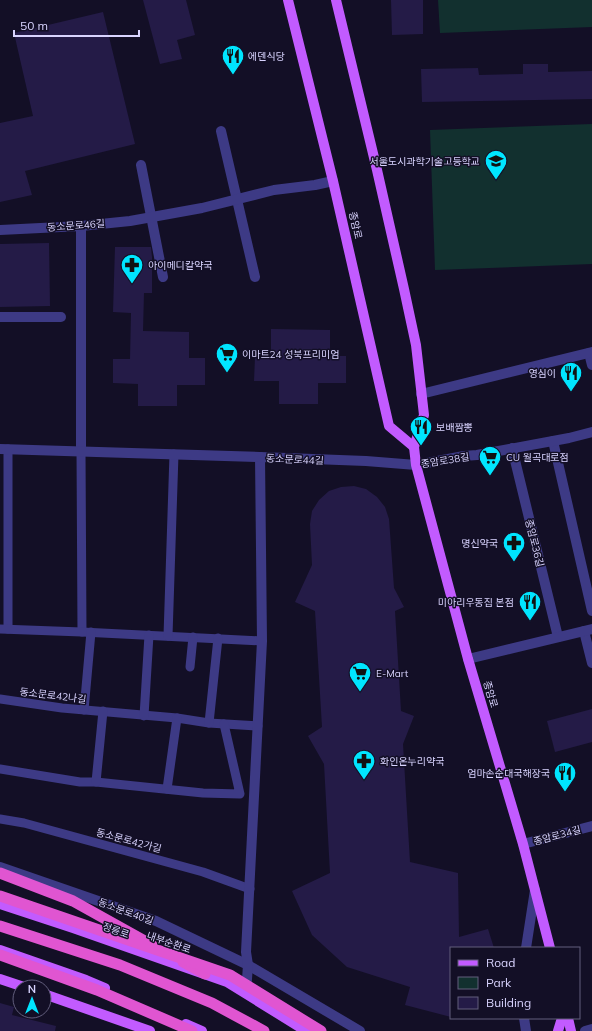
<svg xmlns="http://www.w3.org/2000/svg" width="592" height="1031" font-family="Mulish,'Noto Sans KR',sans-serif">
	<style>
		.green { fill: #12302f }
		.building { fill: #241b47 }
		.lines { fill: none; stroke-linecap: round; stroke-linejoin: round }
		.service { stroke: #3d3a85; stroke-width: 9 }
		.minor { stroke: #3d3a85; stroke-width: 10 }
		.tertiary { stroke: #3d3a85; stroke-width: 10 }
		.primary { stroke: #c25bff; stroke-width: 10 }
		.trunk { stroke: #e055d1; stroke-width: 11 }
		.trunk-bridge { stroke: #e055d1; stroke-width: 11 }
		.labels { text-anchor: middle; stroke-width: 3; stroke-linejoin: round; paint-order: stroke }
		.poi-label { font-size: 10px; fill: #d9d4ff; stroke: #130f26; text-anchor: start }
		.street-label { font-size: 10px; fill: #d9d4ff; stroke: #130f26 }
	</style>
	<rect width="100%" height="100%" fill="#130f26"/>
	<g class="green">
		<path d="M438 0H592V27L440 33Z"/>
		<path d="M592 124V264L435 270 430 130Z"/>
	</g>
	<g class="building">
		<path d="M143 0H186L195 35 177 40 182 59 160 64Z"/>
		<path d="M391 0H423V34L392 35Z"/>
		<path d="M103 12 135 144 25 171 32 195 0 202V123L33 116 14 33Z"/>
		<path d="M523 64H548V72L592 71V99L422 102 421 69 478 68 479 75 523 74Z"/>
		<path d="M49 243 50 306 0 307V244Z"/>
		<path d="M115 247H151L152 257V293H144L143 331 189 332V358H205V385H177V406H138V384L113 383V359H130L131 313 113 312Z"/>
		<path d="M271 329 330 330V356H346V383H318V404H279V381H254L255 357H271Z"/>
		<path d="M354 486 366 489 377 497 385 507 389 519 394 588 404 607 395 611 401 711 414 716 403 744 410 862 458 873 459 937 488 929 494 948H451V1017L405 1005 410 987 347 967 312 935 292 891 330 873 324 764 308 736 322 727 315 611 295 602 312 565 310 524 312 511 319 500 329 491 341 487Z"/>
		<path d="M592 709V742L555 752 547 721Z"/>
		<path d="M0 1003 14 1007 12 1015 56 1026 55 1031H0Z"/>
	</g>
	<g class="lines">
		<g class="service">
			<path d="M8 449V629"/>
			<path d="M81 450 82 632"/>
			<path d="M0 629 82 632 262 641"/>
			<path d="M168 636 174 454"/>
			<path d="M190 667 193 637"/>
			<path d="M0 699 62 708 177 718 209 723 258 726"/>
			<path d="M84 710 91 632"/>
			<path d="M144 716 149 635"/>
			<path d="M209 723 218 638"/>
			<path d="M0 769 80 782H96L203 793 240 794 224 724"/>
			<path d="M96 782 103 711"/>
			<path d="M167 789 177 718"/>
			<path d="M0 819 24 823 203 872 250 889"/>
		</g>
		<g class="minor">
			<path d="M221 131 255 277"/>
			<path d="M141 165 163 277"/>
			<path d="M81 226V450"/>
			<path d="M0 230 81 226 130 221 202 208 274 190 315 185 333 181"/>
			<path d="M0 317H61"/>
			<path d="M589 353 592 365"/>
			<path d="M421 394 592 352"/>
			<path d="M553 441 592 611"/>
			<path d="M512 448 558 637"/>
			<path d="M584 631 592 663"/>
			<path d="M468 659 592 629"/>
			<path d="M523 844 592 826"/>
			<path d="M0 867 156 921 248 965 360 1031"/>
			<path d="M526 948 535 890"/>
			<path d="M246 993 248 965 246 952 262 641 260 457"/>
			<path d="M524 1018 526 1031"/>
			<path d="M585 1031 592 1029"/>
		</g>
		<path class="tertiary" d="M0 449 260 457 366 461 416 465 464 456 477 455 569 438 592 432"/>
		<g class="primary">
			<path d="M288 0 333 181 389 426 414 447"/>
			<path d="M336 0 377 170 404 289 416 345 424 415 414 447 416 465 468 659 523 844 550 948"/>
			<path d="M0 904 73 928 227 982 306 1031"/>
			<path d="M0 950 86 980 105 988"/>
			<path d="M0 979 24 987"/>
			<path d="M44 994 150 1031"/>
			<path d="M568 1018 571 1031"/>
			<path d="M186 1024 202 1031"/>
			<path d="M558 1031 562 1018"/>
		</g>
		<g class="trunk">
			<path d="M0 873 73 901 152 945"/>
			<path d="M0 926 120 965 212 1003 264 1031"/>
			<path d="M0 955 97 990 192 1031"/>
			<path d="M183 962 205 974"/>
		</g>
		<path class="trunk-bridge" d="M0 896 230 975 321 1031"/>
	</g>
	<defs>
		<g id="restaurant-pin" transform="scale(1.15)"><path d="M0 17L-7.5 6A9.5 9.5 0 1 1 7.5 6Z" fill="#00e5ff" stroke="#130f26"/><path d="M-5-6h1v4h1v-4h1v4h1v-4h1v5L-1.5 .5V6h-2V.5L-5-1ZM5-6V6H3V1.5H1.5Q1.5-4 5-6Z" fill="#111"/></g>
		<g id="school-pin" transform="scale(1.15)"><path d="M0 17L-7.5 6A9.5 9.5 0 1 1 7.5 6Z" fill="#00e5ff" stroke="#130f26"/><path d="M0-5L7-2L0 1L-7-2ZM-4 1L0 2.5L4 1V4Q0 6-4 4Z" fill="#111"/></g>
		<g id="pharmacy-pin" transform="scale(1.15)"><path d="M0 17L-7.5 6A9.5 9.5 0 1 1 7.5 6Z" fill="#00e5ff" stroke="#130f26"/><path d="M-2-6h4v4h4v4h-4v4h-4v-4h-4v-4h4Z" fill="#111"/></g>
		<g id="supermarket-pin" transform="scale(1.15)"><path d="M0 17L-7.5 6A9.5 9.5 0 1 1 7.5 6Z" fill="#00e5ff" stroke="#130f26"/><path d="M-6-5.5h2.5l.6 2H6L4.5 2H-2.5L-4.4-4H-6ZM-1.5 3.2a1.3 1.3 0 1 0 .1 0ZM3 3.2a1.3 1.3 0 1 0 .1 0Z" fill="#111"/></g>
	</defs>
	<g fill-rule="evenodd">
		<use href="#restaurant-pin" x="233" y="56"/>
		<use href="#school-pin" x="496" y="161"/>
		<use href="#pharmacy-pin" x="132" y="265"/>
		<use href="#supermarket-pin" x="227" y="354"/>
		<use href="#restaurant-pin" x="571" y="373"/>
		<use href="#restaurant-pin" x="421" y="427"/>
		<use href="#supermarket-pin" x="490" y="457"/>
		<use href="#pharmacy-pin" x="514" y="543"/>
		<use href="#restaurant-pin" x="530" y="602"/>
		<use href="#supermarket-pin" x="360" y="673"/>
		<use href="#pharmacy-pin" x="364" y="761"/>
		<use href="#restaurant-pin" x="565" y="773"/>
	</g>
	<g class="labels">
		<g class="poi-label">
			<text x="248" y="60">에덴식당</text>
			<text x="480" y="165" text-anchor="end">서울도시과학기술고등학교</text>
			<text x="148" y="269">아이메디칼약국</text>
			<text x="242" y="358">이마트24 성북프리미엄</text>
			<text x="556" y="377" text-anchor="end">영심이</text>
			<text x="436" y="431">보배짬뽕</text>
			<text x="506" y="461">CU 월곡대로점</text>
			<text x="498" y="547" text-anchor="end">명신약국</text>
			<text x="514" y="606" text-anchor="end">미아리우동집 본점</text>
			<text x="376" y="677">E-Mart</text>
			<text x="380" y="765">화인온누리약국</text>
			<text x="550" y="777" text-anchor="end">엄마손순대국해장국</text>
		</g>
		<g class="street-label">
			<text transform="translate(76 225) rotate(-4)" y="4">동소문로46길</text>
			<text transform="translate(356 225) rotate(77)" y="4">종암로</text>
			<text transform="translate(295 459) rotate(3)" y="4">동소문로44길</text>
			<text transform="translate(445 460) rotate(-9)" y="4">종암로38길</text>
			<text transform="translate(535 543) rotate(76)" y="4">종암로36길</text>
			<text transform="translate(491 694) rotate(73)" y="4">종암로</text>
			<text transform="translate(53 695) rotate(7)" y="4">동소문로42나길</text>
			<text transform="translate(557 835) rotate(-15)" y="4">종암로34길</text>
			<text transform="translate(129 840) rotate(15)" y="4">동소문로42가길</text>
			<text transform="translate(126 911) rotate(20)" y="4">동소문로40길</text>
			<text transform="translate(116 930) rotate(19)" y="4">정릉로</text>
			<text transform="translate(169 942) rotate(19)" y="4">내부순환로</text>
		</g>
	</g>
	<rect x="450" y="947" width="130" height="72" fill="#130f26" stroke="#625e7d"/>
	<rect x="458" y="960" width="20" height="6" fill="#c25bff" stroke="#625e7d"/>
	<text x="486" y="967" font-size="12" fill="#d9d4ff">Road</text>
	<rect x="458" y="977" width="20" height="12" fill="#12302f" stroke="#625e7d"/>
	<text x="486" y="987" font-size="12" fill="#d9d4ff">Park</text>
	<rect x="458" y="997" width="20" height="12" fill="#241b47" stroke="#625e7d"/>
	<text x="486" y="1007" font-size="12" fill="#d9d4ff">Building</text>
	<g transform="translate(32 999)"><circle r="19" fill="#130f26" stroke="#625e7d"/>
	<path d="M0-3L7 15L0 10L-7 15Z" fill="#00e5ff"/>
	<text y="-6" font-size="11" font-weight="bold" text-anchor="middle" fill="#d9d4ff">N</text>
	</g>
	<path d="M14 30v6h125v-6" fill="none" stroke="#d9d4ff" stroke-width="2"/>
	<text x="20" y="30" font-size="12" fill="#d9d4ff" stroke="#130f26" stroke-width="3" paint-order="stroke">50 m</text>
</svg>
